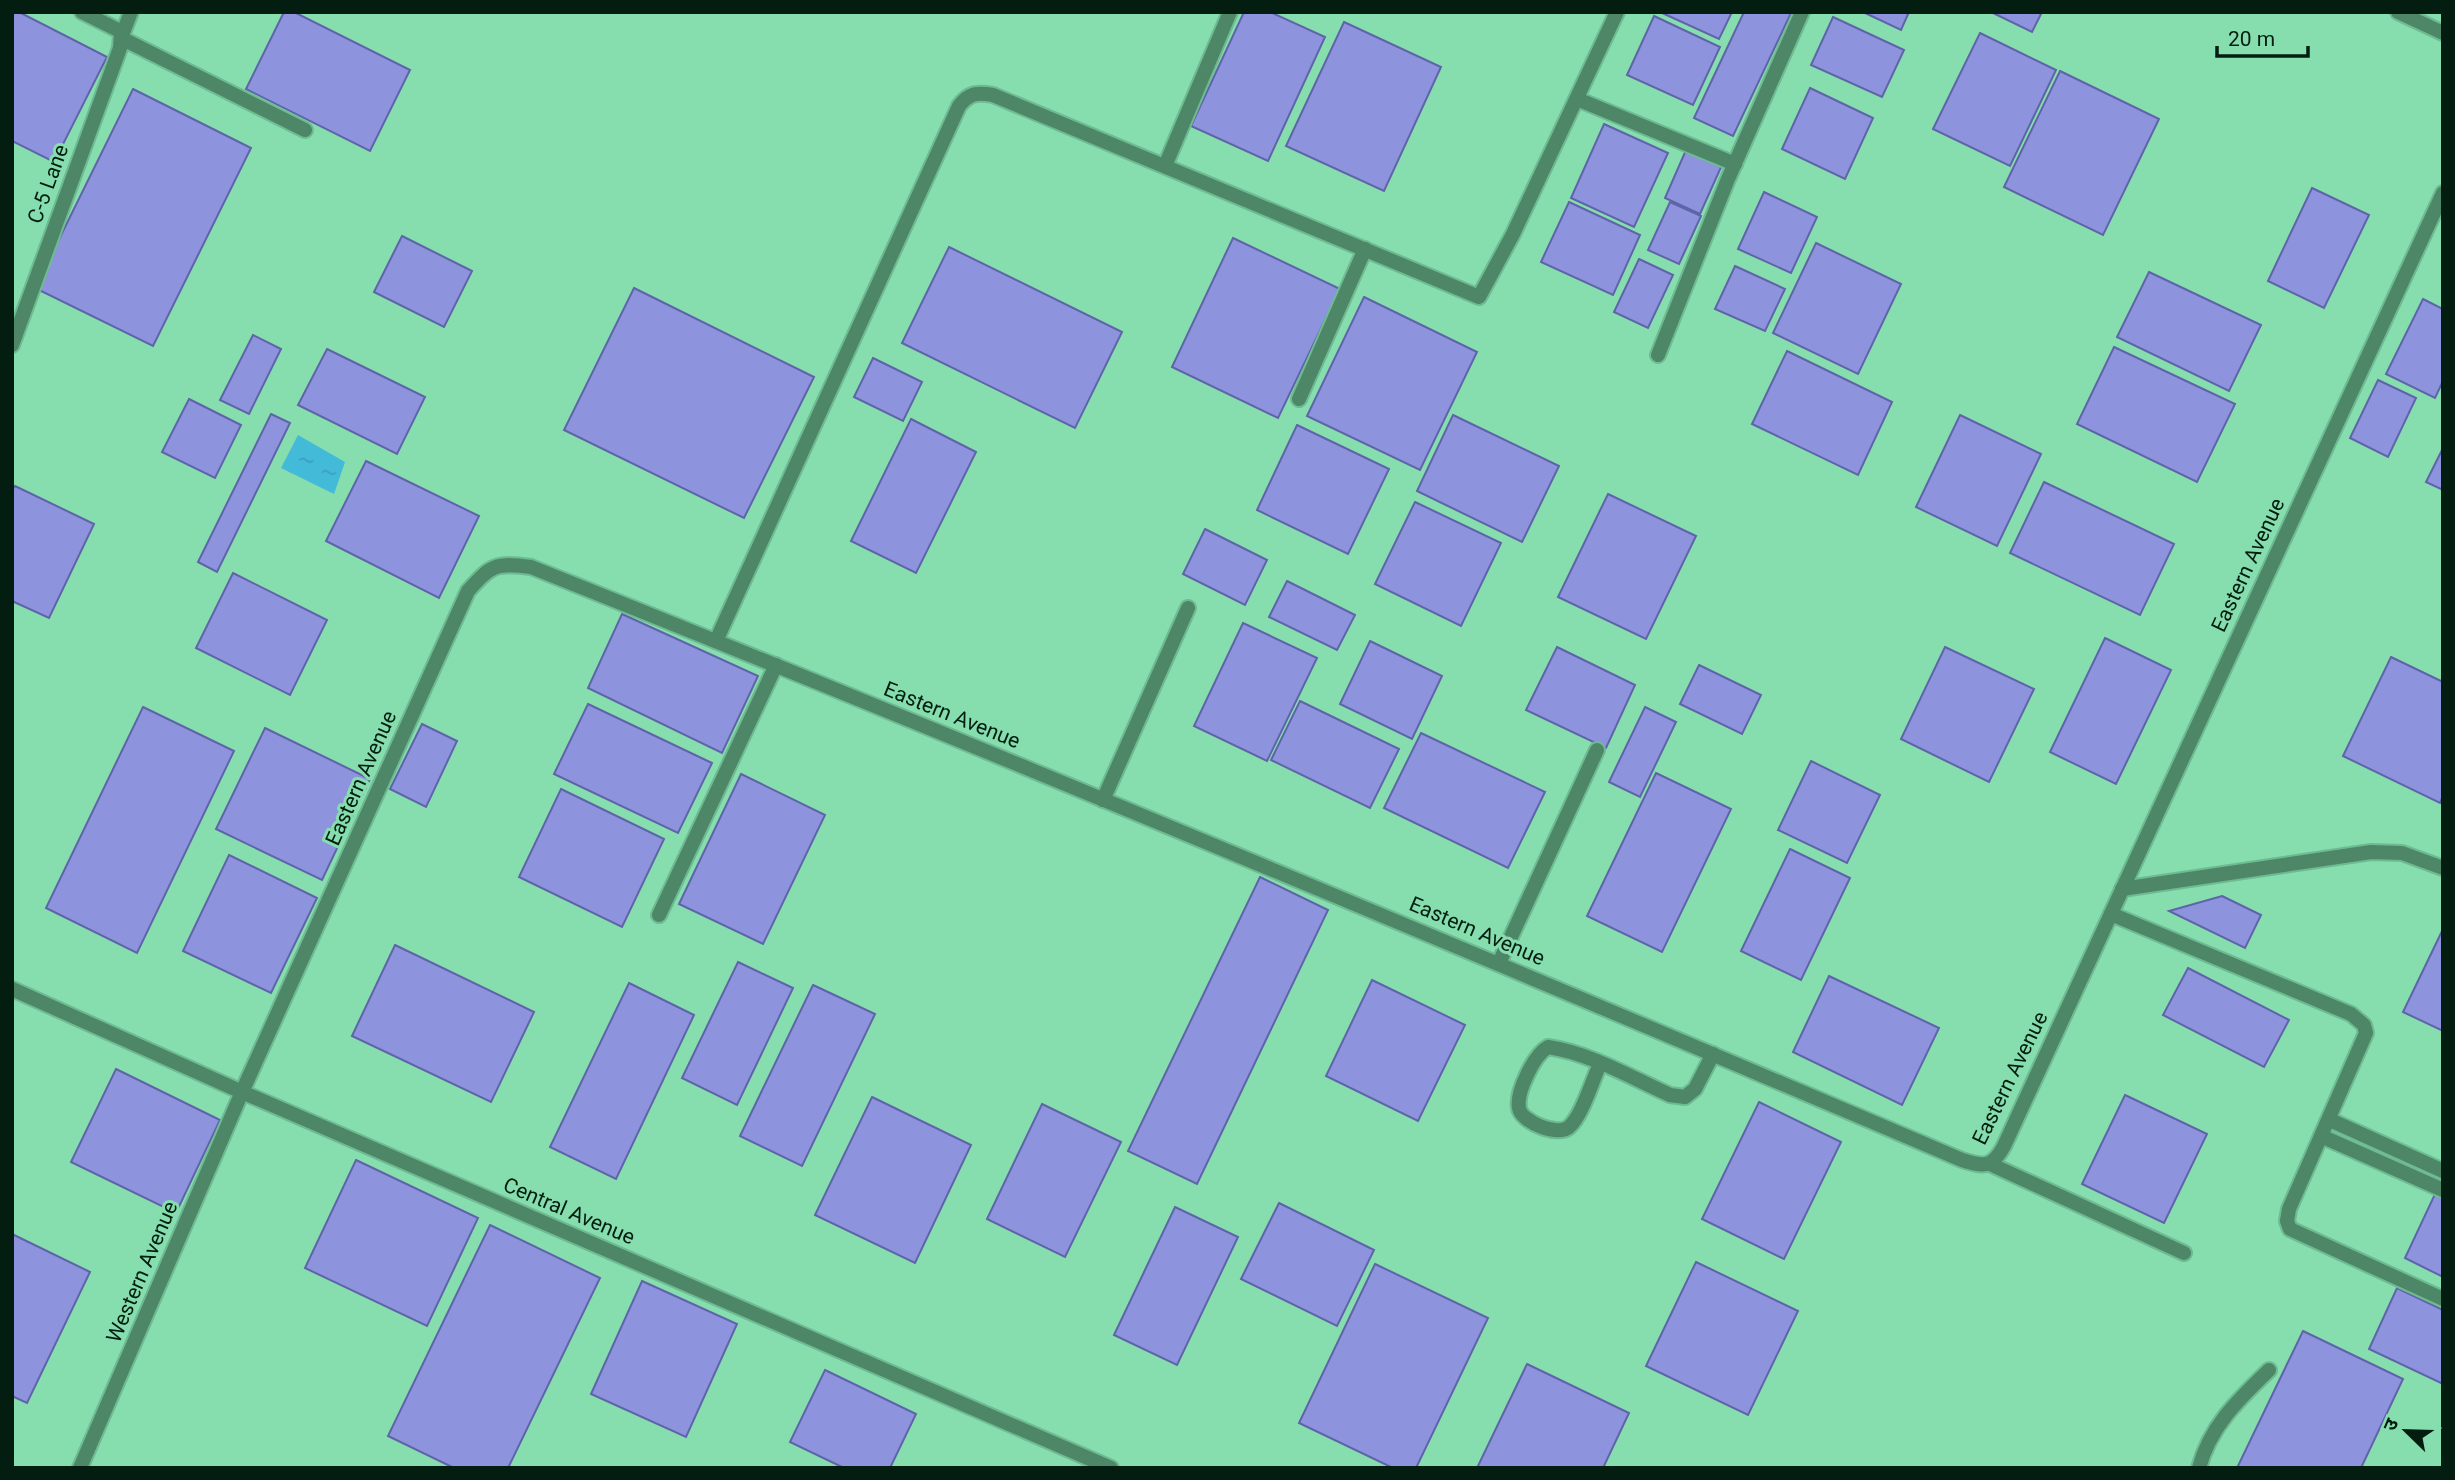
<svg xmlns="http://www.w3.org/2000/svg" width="2455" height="1480" font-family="Roboto,'Noto Sans Devanagari',sans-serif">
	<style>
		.water { fill: url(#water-ripples) }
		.building { fill: #8d94dd; stroke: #5f64a9; stroke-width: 2 }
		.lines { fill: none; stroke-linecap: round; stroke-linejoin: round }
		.service-casing { stroke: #6ebb92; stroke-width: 18 }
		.minor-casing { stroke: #6ebb92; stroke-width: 18 }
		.tertiary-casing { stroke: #6ebb92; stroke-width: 18 }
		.service { stroke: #4d8768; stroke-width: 14 }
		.minor { stroke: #4d8768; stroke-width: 14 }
		.tertiary { stroke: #4d8768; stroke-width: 14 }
		.labels { text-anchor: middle; stroke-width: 6; stroke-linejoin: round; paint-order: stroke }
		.street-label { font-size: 21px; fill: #031e10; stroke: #86ddae }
	</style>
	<defs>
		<pattern id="water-ripples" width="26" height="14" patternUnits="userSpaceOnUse" patternTransform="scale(1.75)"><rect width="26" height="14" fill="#44bad9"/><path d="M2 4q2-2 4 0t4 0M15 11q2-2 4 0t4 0" fill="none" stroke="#3a9fb9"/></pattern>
	</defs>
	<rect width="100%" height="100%" fill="#86ddae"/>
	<path class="water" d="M298 435 345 462 334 494 281 468Z"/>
	<g class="building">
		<path d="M14 12H19L107 57 54 162 12 141V17Z"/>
		<path d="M284 12H294L410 70 370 151 246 89Z"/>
		<path d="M1244 12H1270L1325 37 1268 161 1191 126Z"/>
		<path d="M1660 12H1732L1719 39Z"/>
		<path d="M1744 12 1791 13 1733 136 1694 118Z"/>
		<path d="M1863 12H1909L1901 30Z"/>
		<path d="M1991 12H2042L2032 32Z"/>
		<path d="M1654 16 1720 47 1693 105 1627 75Z"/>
		<path d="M1833 17 1904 50 1882 97 1811 65Z"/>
		<path d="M1344 22 1441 67 1384 191 1286 146Z"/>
		<path d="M1980 33 2056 70 2010 166 1933 129Z"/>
		<path d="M2060 71 2159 119 2103 235 2004 187Z"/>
		<path d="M1810 88 1873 118 1845 179 1782 149Z"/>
		<path d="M133 89 251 148 153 346 35 288Z"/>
		<path d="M1604 124 1668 153 1634 227 1571 198Z"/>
		<path d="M1686 150 1722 165 1700 214 1665 198Z"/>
		<path d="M2312 188 2369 215 2324 308 2268 281Z"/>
		<path d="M1764 192 1817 217 1791 273 1738 249Z"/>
		<path d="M1569 202 1640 235 1613 295 1541 262Z"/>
		<path d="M1670 202 1701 216 1679 264 1648 250Z"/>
		<path d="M402 236 472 271 444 327 374 292Z"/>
		<path d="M1233 238 1340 289 1278 418 1172 367Z"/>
		<path d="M1816 243 1901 284 1858 374 1773 333Z"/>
		<path d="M949 247 1122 332 1075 428 902 343Z"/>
		<path d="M1639 259 1673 275 1648 328 1614 312Z"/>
		<path d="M1735 266 1785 289 1765 331 1715 309Z"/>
		<path d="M2149 272 2261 325 2229 391 2117 337Z"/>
		<path d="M634 288 814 377 744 518 564 430Z"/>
		<path d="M1364 297 1477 352 1420 470 1307 416Z"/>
		<path d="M2423 299 2443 309V381L2435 398 2386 374Z"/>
		<path d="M253 335 281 349 249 414 220 400Z"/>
		<path d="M2114 347 2235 404 2197 482 2077 424Z"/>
		<path d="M327 349 425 397 397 454 298 405Z"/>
		<path d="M1787 351 1892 402 1858 475 1752 424Z"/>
		<path d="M873 358 922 382 903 421 854 397Z"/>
		<path d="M2378 380 2416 398 2388 457 2350 438Z"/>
		<path d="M189 399 241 425 215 478 162 452Z"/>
		<path d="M271 414 290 423 217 572 198 562Z"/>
		<path d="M1453 415 1559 466 1522 542 1417 491Z"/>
		<path d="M1960 415 2041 454 1997 546 1916 507Z"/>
		<path d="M911 419 976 452 916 573 851 541Z"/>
		<path d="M1297 425 1389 469 1348 554 1257 510Z"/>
		<path d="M2443 448V490L2426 482Z"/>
		<path d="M366 461 479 516 439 598 326 541Z"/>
		<path d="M2044 482 2174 544 2140 615 2010 553Z"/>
		<path d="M15 486 94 524 49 618 12 601V490Z"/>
		<path d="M1608 494 1696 536 1646 639 1558 597Z"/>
		<path d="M1415 502 1501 543 1461 626 1375 584Z"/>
		<path d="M1205 529 1267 560 1245 605 1183 574Z"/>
		<path d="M233 573 327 620 290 695 196 648Z"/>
		<path d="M1287 581 1355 615 1337 650 1269 617Z"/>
		<path d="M622 614 758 676 722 753 588 688Z"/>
		<path d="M1243 623 1317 658 1267 761 1194 726Z"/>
		<path d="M2105 638 2171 670 2116 784 2050 752Z"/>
		<path d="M1370 641 1442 676 1412 739 1340 704Z"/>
		<path d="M1557 647 1635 685 1606 748 1526 710Z"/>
		<path d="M1945 647 2034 689 1989 782 1901 739Z"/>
		<path d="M2391 657 2443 682V796L2440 803 2343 756Z"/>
		<path d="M1699 665 1761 695 1742 734 1680 704Z"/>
		<path d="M1300 701 1399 749 1370 808 1271 760Z"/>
		<path d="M588 704 712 763 678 833 554 774Z"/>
		<path d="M143 707 234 751 137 953 46 908Z"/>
		<path d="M1645 707 1676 722 1640 797 1609 782Z"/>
		<path d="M422 724 457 741 426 807 390 789Z"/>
		<path d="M265 728 370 779 322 880 216 829Z"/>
		<path d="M1421 733 1545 792 1508 868 1384 808Z"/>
		<path d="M1811 761 1880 795 1847 863 1778 830Z"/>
		<path d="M1656 773 1731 809 1662 952 1587 916Z"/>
		<path d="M741 774 825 815 763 944 679 904Z"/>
		<path d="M561 789 664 839 622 927 519 877Z"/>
		<path d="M1790 849 1850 878 1801 980 1741 951Z"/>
		<path d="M229 855 317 898 271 993 183 951Z"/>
		<path d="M1260 877 1328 910 1197 1184 1128 1151Z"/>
		<path d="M2222 896 2261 915 2245 948 2169 911Z"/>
		<path d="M2443 929V1031L2403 1012Z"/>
		<path d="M395 945 534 1012 491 1102 352 1036Z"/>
		<path d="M738 962 793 988 737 1105 682 1078Z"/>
		<path d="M2188 968 2289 1020 2264 1067 2163 1015Z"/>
		<path d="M1829 976 1939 1028 1902 1105 1793 1052Z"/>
		<path d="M1372 980 1465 1025 1418 1121 1326 1076Z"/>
		<path d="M629 983 694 1015 616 1179 550 1147Z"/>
		<path d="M813 985 875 1014 802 1166 740 1136Z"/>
		<path d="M116 1069 220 1120 176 1213 71 1162Z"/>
		<path d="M2125 1095 2207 1134 2164 1223 2082 1184Z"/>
		<path d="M872 1097 971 1145 915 1263 815 1215Z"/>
		<path d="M1759 1102 1841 1142 1784 1259 1702 1219Z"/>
		<path d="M1042 1104 1121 1142 1065 1257 987 1219Z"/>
		<path d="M356 1160 478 1218 427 1326 305 1268Z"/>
		<path d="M2435 1194 2443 1198V1277L2405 1258Z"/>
		<path d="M1279 1203 1374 1250 1337 1326 1241 1279Z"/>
		<path d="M1175 1207 1238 1237 1177 1365 1114 1335Z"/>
		<path d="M490 1225 600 1278 508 1468H454L388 1436Z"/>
		<path d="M12 1234 90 1272 27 1403 12 1396Z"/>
		<path d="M1696 1262 1798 1311 1748 1415 1646 1366Z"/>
		<path d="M1375 1264 1488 1318 1416 1468H1393L1299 1423Z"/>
		<path d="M642 1281 737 1324 686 1437 591 1394Z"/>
		<path d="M2397 1288 2443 1310V1384L2369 1349Z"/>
		<path d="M2303 1331 2403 1379 2361 1468H2237Z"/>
		<path d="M1527 1364 1629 1413 1603 1468H1477Z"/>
		<path d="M825 1370 916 1414 890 1468H844L790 1442Z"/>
	</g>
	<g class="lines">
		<g class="service-casing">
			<g id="service">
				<path d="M131 12 121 38 305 130"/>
				<path d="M1103 800 1188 608"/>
				<path d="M2122 889 2371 852 2402 853 2443 868"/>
				<path d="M2111 914 2351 1014 2364 1025 2366 1033 2289 1209 2287 1221 2290 1229 2443 1299"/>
				<path d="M659 915 776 665"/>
				<path d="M1499 963 1597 750"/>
				<path d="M1600 1064C1592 1081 1582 1116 1569 1127 1558 1137 1521 1122 1519 1108 1516 1092 1534 1055 1548 1047 1590 1053 1632 1078 1670 1095L1685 1097 1695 1089 1713 1054"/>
				<path d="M2330 1120 2443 1171"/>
				<path d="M2321 1136 2443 1190"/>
				<path d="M1990 1164 2184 1253"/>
				<path d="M2199 1468C2210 1426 2239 1399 2269 1370"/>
			</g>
		</g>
		<g class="minor-casing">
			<g id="minor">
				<path d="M2398 12 2443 33"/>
				<path d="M1577 99 1735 164"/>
				<path d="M1165 166 1230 12"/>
				<path d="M12 345 120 48 121 34 118 30 82 12"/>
				<path d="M1658 355 1728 179 1802 12"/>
				<path d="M1299 399 1365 249"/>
				<path d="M716 641 959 106C969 93 977 92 993 95L1479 297 1513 234 1617 12"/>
				<path d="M242 1092 468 591C491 565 496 562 531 567 1010 758 1487 958 1962 1160 1984 1167 1992 1168 2004 1146L2443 193"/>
			</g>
		</g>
		<g class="tertiary-casing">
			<g id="tertiary">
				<path d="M12 989 242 1092 1111 1468"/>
				<path d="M80 1468 242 1092"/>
			</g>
		</g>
		<use href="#service" class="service"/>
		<use href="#minor" class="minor"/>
		<use href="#tertiary" class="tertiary"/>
	</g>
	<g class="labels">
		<g class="street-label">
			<text transform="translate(48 184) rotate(-70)" y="7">C-5 Lane</text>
			<text transform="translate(2248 565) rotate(-65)" y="7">Eastern Avenue</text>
			<text transform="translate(952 715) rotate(22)" y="7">Eastern Avenue</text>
			<text transform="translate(361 778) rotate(-66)" y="7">Eastern Avenue</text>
			<text transform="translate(1477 931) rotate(23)" y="7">Eastern Avenue</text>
			<text transform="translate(2010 1078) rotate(-64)" y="7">Eastern Avenue</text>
			<text transform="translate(569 1211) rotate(23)" y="7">Central Avenue</text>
			<text transform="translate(142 1272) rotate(-67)" y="7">Western Avenue</text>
		</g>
	</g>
	<rect width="2455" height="1480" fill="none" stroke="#031e10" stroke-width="28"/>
	<g transform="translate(2406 1431) rotate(293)" stroke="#86ddae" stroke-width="5" paint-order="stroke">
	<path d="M0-5L12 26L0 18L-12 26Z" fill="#031e10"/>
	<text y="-10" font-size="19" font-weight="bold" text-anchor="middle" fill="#031e10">उ</text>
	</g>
	<path d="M2217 46v10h91v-10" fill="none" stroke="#031e10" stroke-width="3.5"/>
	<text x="2228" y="46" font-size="21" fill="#031e10" stroke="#86ddae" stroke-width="5" paint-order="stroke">20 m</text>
</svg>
